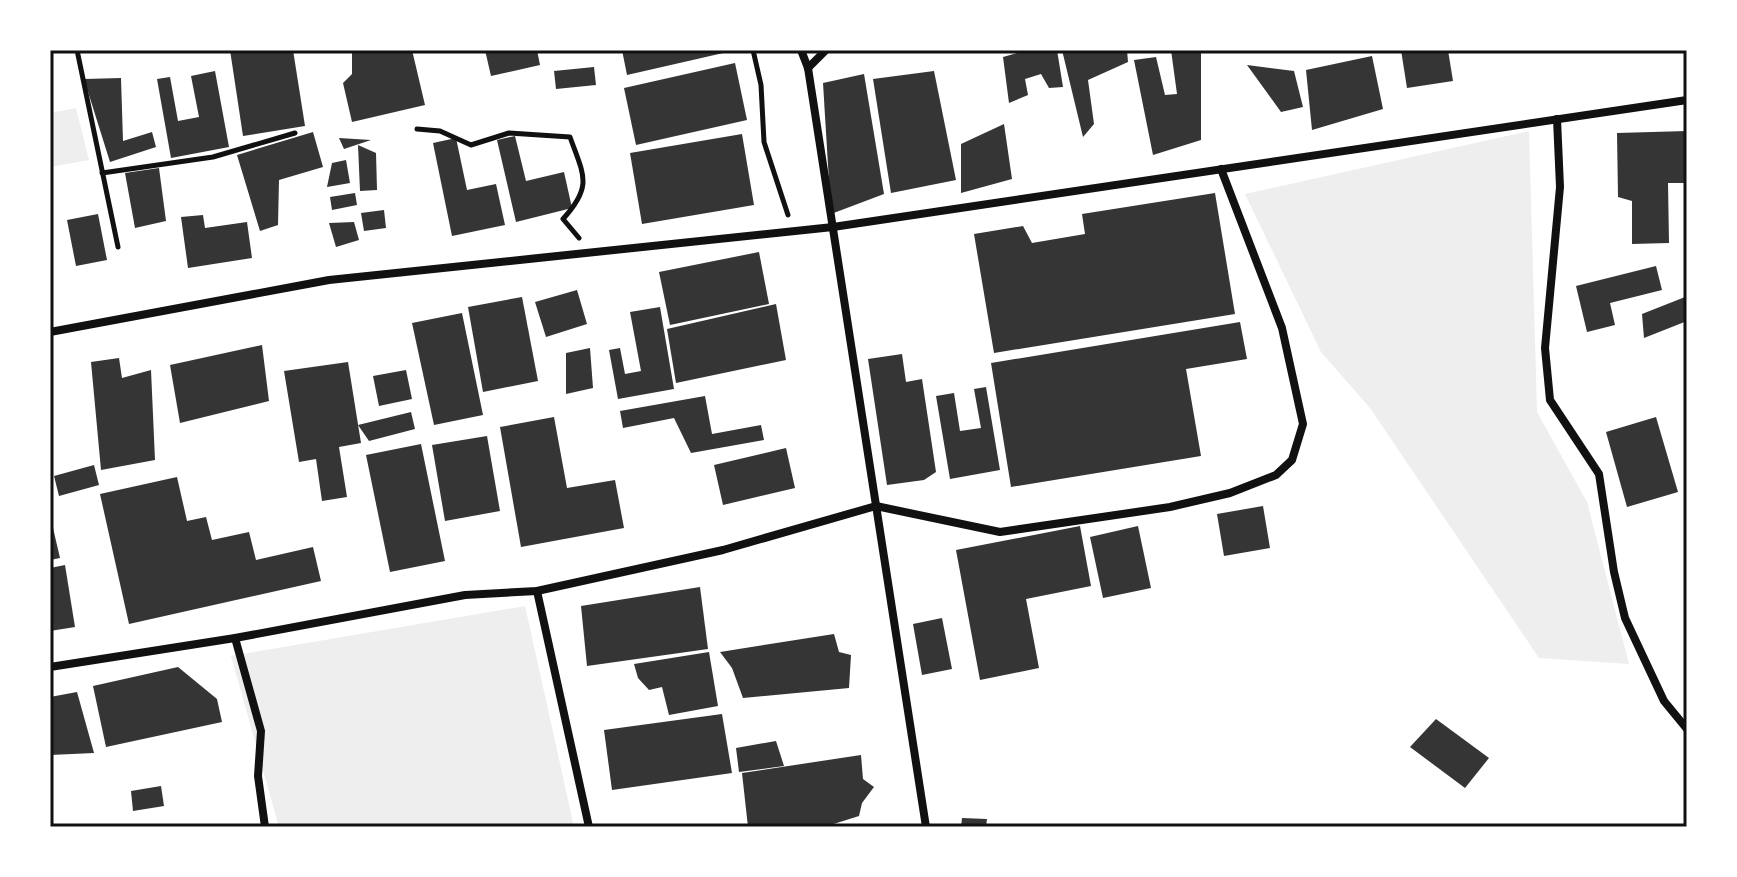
<svg xmlns="http://www.w3.org/2000/svg" width="1737" height="877" font-family="Rubik,sans-serif">
	<style>
		.green { fill: #eee }
		.building { fill: #353535 }
		.lines { fill: none; stroke-linecap: round; stroke-linejoin: round }
		.path { stroke: #111; stroke-width: 5 }
		.minor { stroke: #111; stroke-width: 8 }
		.neatline { fill: none; stroke: #111; stroke-width: 3 }
	</style>
	<rect width="100%" height="100%" fill="#fff"/>
	<g class="green">
		<path d="M76 108 89 160 50 167V113Z"/>
		<path d="M1529 131 1537 412 1587 502 1629 664 1539 658 1370 408 1321 352 1245 194Z"/>
		<path d="M525 606 574 827H279L231 656Z"/>
	</g>
	<g class="building">
		<path d="M230 50H293L305 126 243 136Z"/>
		<path d="M352 50H412L425 105 352 122 343 83 352 74Z"/>
		<path d="M485 50H537L540 65 491 76Z"/>
		<path d="M622 50H732V51L627 75Z"/>
		<path d="M1028 50H1057L1063 87 1049 88 1041 74 1025 79 1028 95 1009 103 1003 57Z"/>
		<path d="M1062 50H1127L1128 62 1088 80 1094 124 1083 137Z"/>
		<path d="M1171 50H1201V140L1153 155 1134 60 1156 57 1165 95 1177 94Z"/>
		<path d="M1401 50H1448L1453 81 1407 88Z"/>
		<path d="M1372 56 1383 109 1312 130 1306 70Z"/>
		<path d="M735 63 747 120 636 145 624 88Z"/>
		<path d="M1247 65 1294 71 1303 107 1281 112Z"/>
		<path d="M594 67 596 85 556 89 554 71Z"/>
		<path d="M215 71 229 147 171 158 157 79 170 77 178 121 199 117 191 76Z"/>
		<path d="M934 71 956 180 891 193 873 79Z"/>
		<path d="M864 74 884 194 831 214 823 83Z"/>
		<path d="M121 78 123 141 152 132 156 147 110 162 84 79Z"/>
		<path d="M1004 124 1012 179 961 193V144Z"/>
		<path d="M1687 131V183H1668L1669 243 1632 244V201L1618 197 1617 133Z"/>
		<path d="M313 132 323 167 279 180 278 225 260 231 237 155Z"/>
		<path d="M742 134 754 205 642 224 630 153Z"/>
		<path d="M515 136 526 181 564 172 572 208 516 222 497 140Z"/>
		<path d="M339 138 371 140 344 149Z"/>
		<path d="M456 138 467 190 496 184 505 225 452 236 433 143Z"/>
		<path d="M358 145 376 153 377 190 360 191Z"/>
		<path d="M346 160 350 183 327 187 332 163Z"/>
		<path d="M159 168 166 221 135 228 125 173Z"/>
		<path d="M355 193 357 205 332 210 330 197Z"/>
		<path d="M1215 193 1235 314 994 353 974 234 1023 226 1032 243 1085 234 1082 214Z"/>
		<path d="M384 210 386 228 364 231 361 213Z"/>
		<path d="M98 214 107 260 76 266 67 220Z"/>
		<path d="M203 215 205 228 247 222 252 258 188 268 181 217Z"/>
		<path d="M354 222 359 240 336 247 329 223Z"/>
		<path d="M759 252 769 304 670 325 659 272Z"/>
		<path d="M1656 266 1662 290 1610 303 1615 325 1587 332 1576 286Z"/>
		<path d="M577 290 587 324 546 337 535 302Z"/>
		<path d="M522 297 538 381 483 392 468 307Z"/>
		<path d="M1685 297 1687 321 1644 338 1642 314Z"/>
		<path d="M776 304 786 360 676 383 667 329Z"/>
		<path d="M660 307 674 389 618 399 609 350 620 348 625 374 641 371 630 312Z"/>
		<path d="M462 313 483 415 434 425 412 323Z"/>
		<path d="M1240 322 1247 359 1186 369 1201 456 1011 487 991 363Z"/>
		<path d="M262 345 269 401 180 423 170 365Z"/>
		<path d="M590 348 593 388 566 394V353Z"/>
		<path d="M902 354 906 382 922 379 936 472 924 480 887 485 868 359Z"/>
		<path d="M119 358 122 378 151 370 155 460 101 470 91 362Z"/>
		<path d="M348 362 361 443 339 447 347 497 322 501 316 459 299 462 284 371Z"/>
		<path d="M406 370 412 399 379 406 373 376Z"/>
		<path d="M986 387 1000 470 950 479 936 396 954 393 960 431 981 428 974 389Z"/>
		<path d="M705 396 712 434 761 425 764 440 691 453 674 418 623 428 620 411Z"/>
		<path d="M411 412 415 429 369 441 358 425Z"/>
		<path d="M554 417 567 488 615 480 624 528 521 547 500 427Z"/>
		<path d="M1656 417 1678 492 1627 507 1606 432Z"/>
		<path d="M487 436 500 511 445 521 432 445Z"/>
		<path d="M421 444 445 561 390 572 366 455Z"/>
		<path d="M786 448 795 488 723 505 714 465Z"/>
		<path d="M94 465 99 485 59 496 54 476Z"/>
		<path d="M177 477 187 521 206 517 212 540 249 532 256 560 313 547 321 581 129 624 100 494Z"/>
		<path d="M1263 506 1270 548 1224 556 1217 514Z"/>
		<path d="M50 515 60 558 50 560Z"/>
		<path d="M1080 526 1091 586 1026 599 1039 668 980 680 956 550Z"/>
		<path d="M1138 526 1151 588 1103 598 1090 537Z"/>
		<path d="M65 565 75 627 50 631V568Z"/>
		<path d="M700 587 708 649 587 666 581 606Z"/>
		<path d="M942 618 952 669 922 675 913 624Z"/>
		<path d="M834 634 839 652 851 655 849 688 743 698 732 668 720 652Z"/>
		<path d="M709 652 718 706 669 715 662 687 649 690 638 678 634 664Z"/>
		<path d="M178 667 217 699 222 722 106 747 93 686Z"/>
		<path d="M77 692 94 753 50 755V697Z"/>
		<path d="M722 714 732 773 612 790 604 730Z"/>
		<path d="M1436 719 1489 758 1465 788 1410 747Z"/>
		<path d="M776 741 784 766 739 772 736 748Z"/>
		<path d="M861 755 863 779 874 787 862 803 859 816 824 827H748L742 773Z"/>
		<path d="M161 786 164 806 133 811 131 791Z"/>
		<path d="M962 818 987 819 986 827H961Z"/>
	</g>
	<g class="lines">
		<g class="path">
			<path d="M77 50 118 247"/>
			<path d="M753 50 761 85 764 142 788 215"/>
			<path d="M417 129 440 131 471 145 509 133 570 137C584 176 593 186 563 219L579 238"/>
			<path d="M102 173 213 157 295 133"/>
		</g>
		<g class="minor">
			<path d="M801 50 808 68 926 827"/>
			<path d="M808 68 826 50"/>
			<path d="M1557 119 1560 187 1545 348 1550 400 1599 474 1614 572 1625 618 1664 701 1687 729"/>
			<path d="M50 332 329 280 833 227 1687 100"/>
			<path d="M537 591 589 827"/>
			<path d="M235 638 261 731 258 776 265 827"/>
			<path d="M50 667 235 638 465 595 537 591 723 550 876 506 1000 532 1170 507 1230 493 1276 475 1292 460 1303 424 1282 328 1221 169"/>
		</g>
	</g>
	<rect width="1737" height="877" fill="none" stroke="#ffffff" stroke-width="104"/>
	<rect x="52" y="52" width="1633" height="773" class="neatline"/>
</svg>
